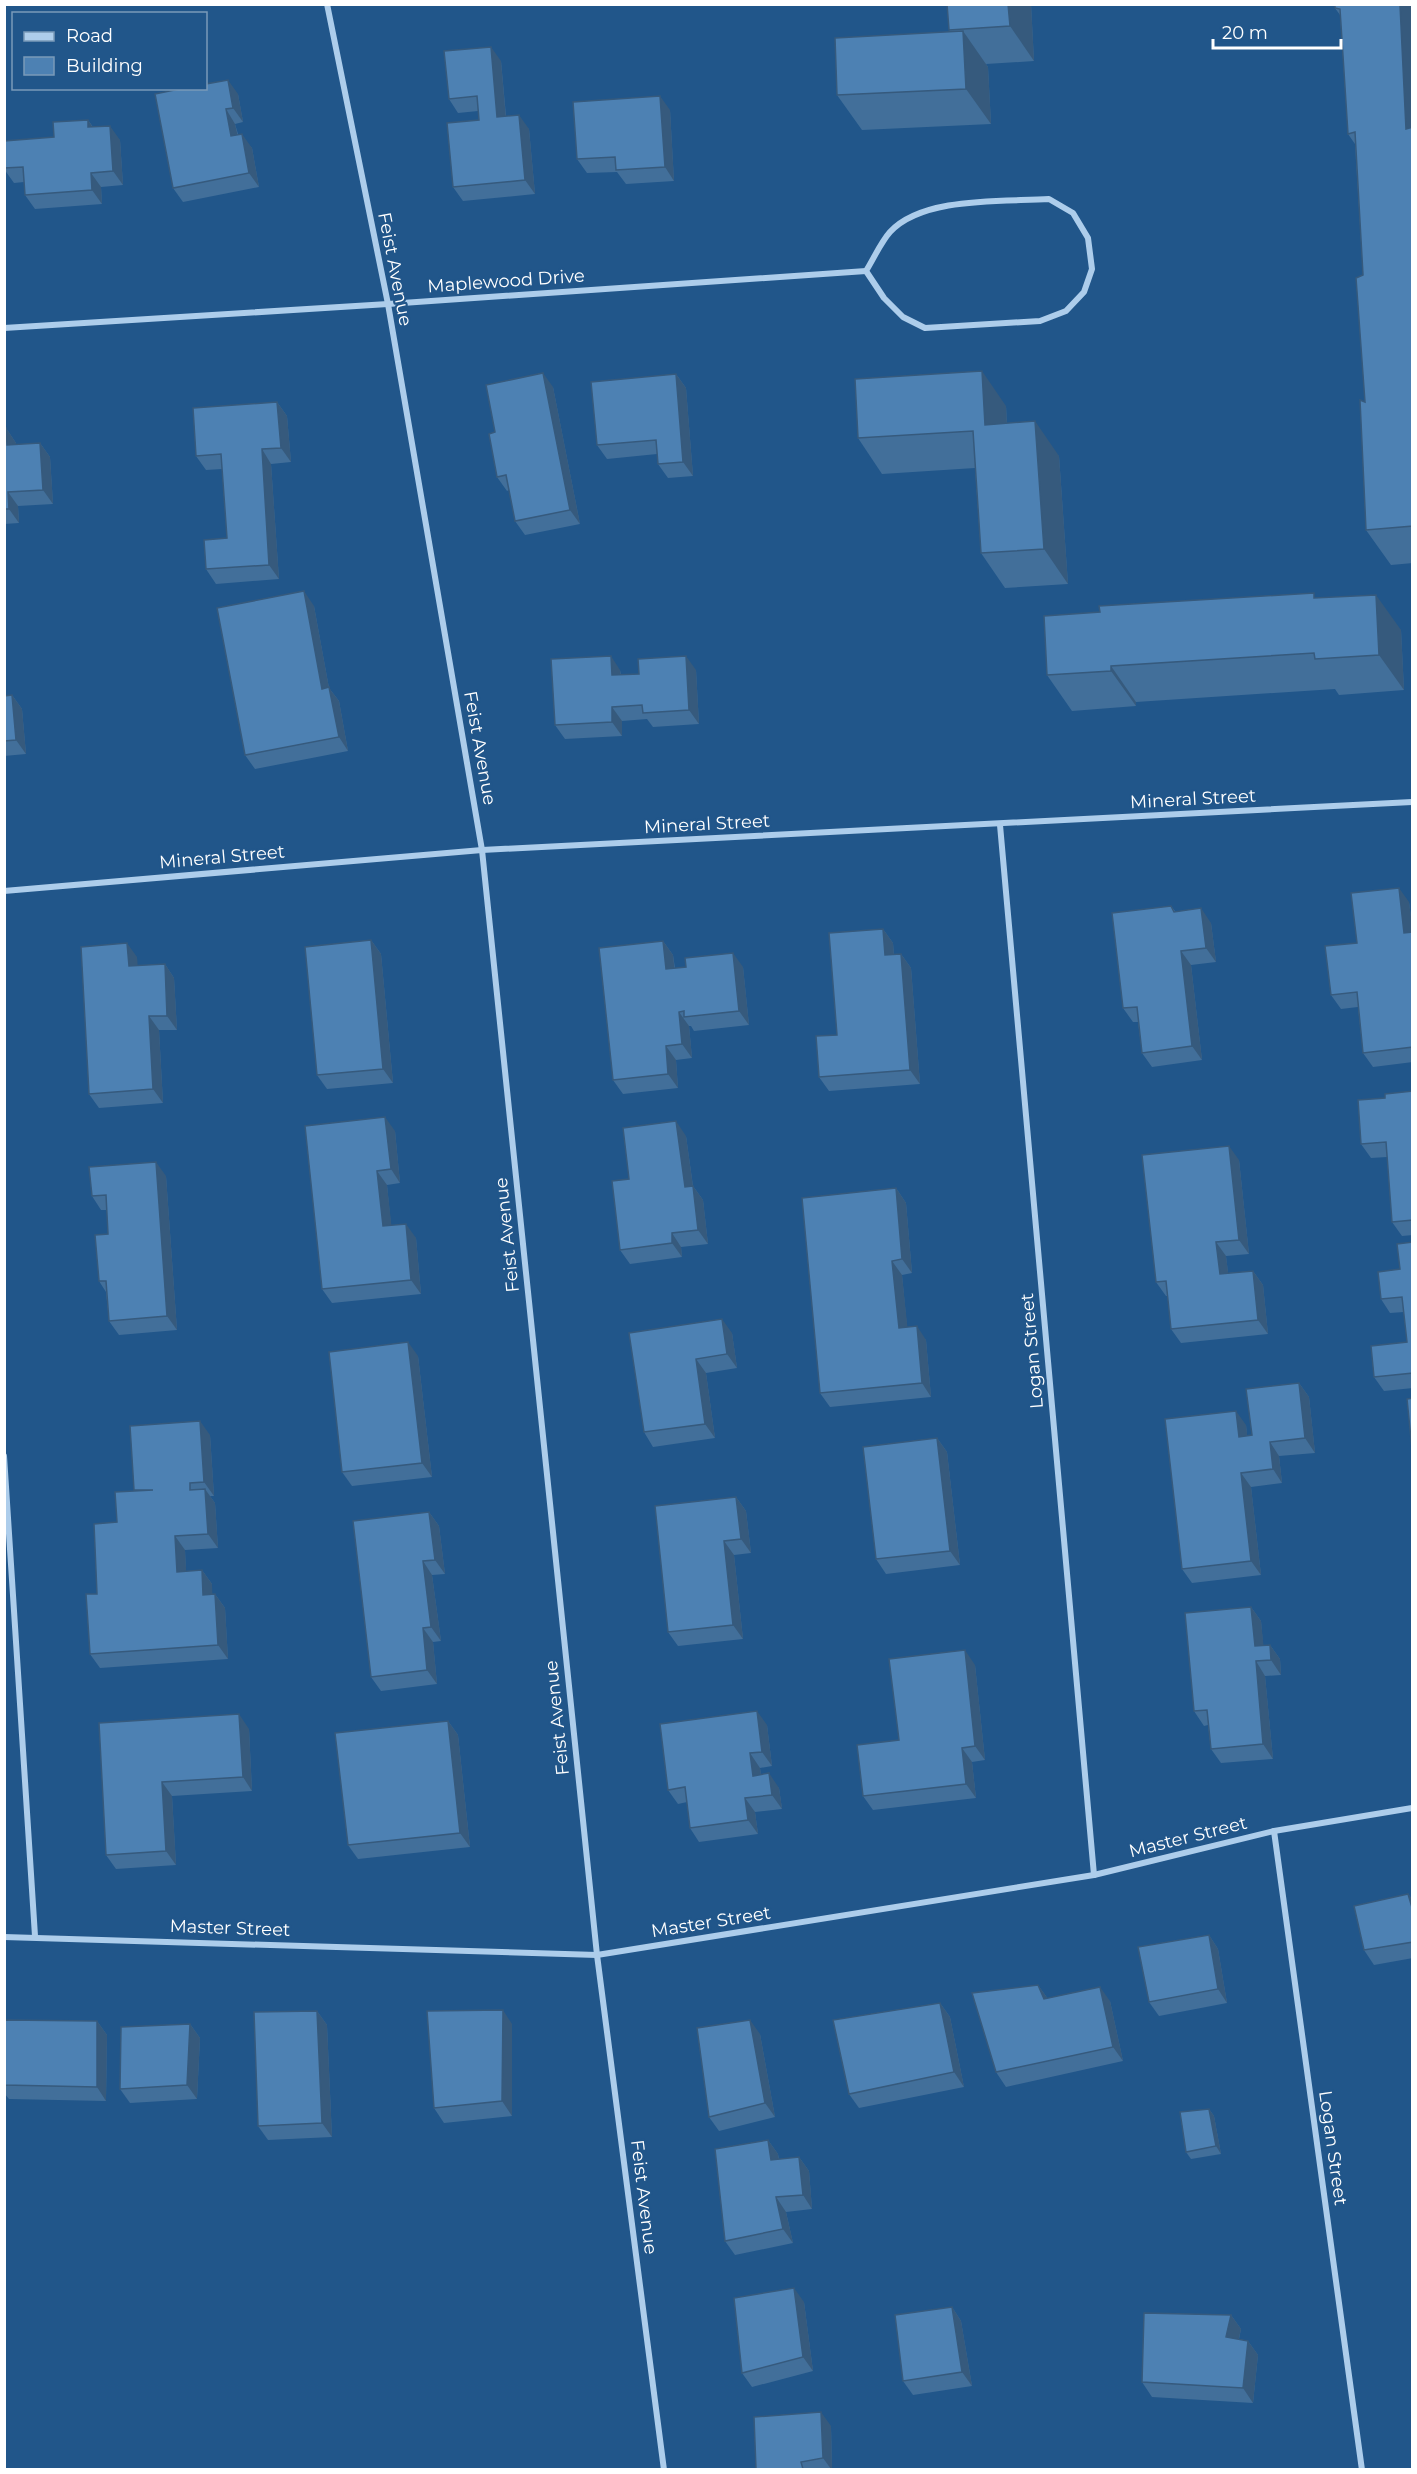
<svg xmlns="http://www.w3.org/2000/svg" width="1417" height="2474" font-family="Montserrat,sans-serif">
	<style>
		.lines { fill: none; stroke-linecap: round; stroke-linejoin: round }
		.street { stroke: #adcdeb; stroke-width: 6 }
		.wall { fill: #426f9a }
		.shaded-wall { fill: #365a7d }
		.building { fill: #4d81b3; stroke: #365a7d; stroke-width: 1.5 }
		.labels { text-anchor: middle; stroke-width: 4.5; stroke-linejoin: round; paint-order: stroke }
		.street-label { font-size: 18px; fill: #fff; stroke: #21568a }
	</style>
	<rect width="100%" height="100%" fill="#21568a"/>
	<g class="lines">
		<g class="street">
			<path d="M327 4 388 304 482 850 597 1955 664 2470"/>
			<path d="M1049 199 1073 213 1088 238 1092 269 1084 292 1066 311 1040 321 925 328 903 317 884 298 866 271C874 258 881 242 890 232 923 196 1004 202 1049 199Z"/>
			<path d="M4 328 388 304 866 271"/>
			<path d="M1000 825 1094 1875"/>
			<path d="M4 891 482 850 1412 802"/>
			<path d="M4 1456 35 1936"/>
			<path d="M1274 1831 1362 2470"/>
			<path d="M4 1937 597 1955 1094 1875 1274 1831 1412 1808"/>
		</g>
	</g>
	<g class="wall">
		<path d="M117 4H173L118 6Z"/>
		<path d="M1031 4 1034 61 986 64 988 67 991 124 862 130 837 95 951 32 949 30Z"/>
		<path d="M1413 4V563L1391 565 1366 530 1363 275 1355 144 1348 134 1340 15 1335 8Z"/>
		<path d="M501 61 506 116 529 129 535 194 463 201 453 187 479 120 478 111 458 113 449 99Z"/>
		<path d="M155 94H238L243 122 235 124 238 134 252 148 259 187 183 202 173 188Z"/>
		<path d="M670 110 674 181 626 184 617 172 587 173 577 159Z"/>
		<path d="M88 120 93 127 120 140 123 185 101 187 102 204 35 209 25 195 24 182 14 183 4 169 54 137Z"/>
		<path d="M676 374 686 388 693 476 668 478 658 464 657 454 607 459 597 445Z"/>
		<path d="M553 387 580 524 525 535 515 521 509 490 507 491 497 477 495 432Z"/>
		<path d="M277 402 287 416 291 462 271 464 279 579 216 584 206 569 227 538 222 469 206 470 196 456Z"/>
		<path d="M1006 406 1007 424 1059 456 1068 584 1005 588 981 553 975 468 882 474 858 438Z"/>
		<path d="M6 428 16 443V445L40 443 50 457 53 504 18 506 19 523 4 524V429Z"/>
		<path d="M1318 598 1401 630 1404 690 1339 695 1335 689 1136 702V706L1072 711 1047 675Z"/>
		<path d="M314 606 329 688 339 701 348 751 255 769 245 755Z"/>
		<path d="M620 670 621 675 696 670 699 724 653 727 647 719 622 721V736L565 739 555 725Z"/>
		<path d="M12 695 22 709 26 754 4 756V696Z"/>
		<path d="M1409 902 1413 932V1062L1373 1067 1363 1053 1358 1007 1341 1009 1331 995 1357 943Z"/>
		<path d="M1171 906 1175 911 1211 923 1216 962 1191 965 1202 1060 1152 1067 1142 1053 1138 1022H1133L1123 1008Z"/>
		<path d="M883 929 893 943 894 955 901 954 911 968 920 1084 829 1091 819 1077Z"/>
		<path d="M371 940 381 954 393 1083 327 1089 317 1075Z"/>
		<path d="M663 941 673 955 675 968 743 967 749 1025 694 1031 691 1026H689L692 1058 676 1060 678 1088 623 1094 613 1080Z"/>
		<path d="M137 957V966L165 964 174 978 177 1030H159L163 1103 99 1108 89 1094Z"/>
		<path d="M1413 1091V1235L1402 1236 1392 1222 1387 1157 1371 1158 1361 1144 1385 1098Z"/>
		<path d="M395 1131 400 1183 387 1185 391 1225 416 1238 421 1294 332 1303 322 1289Z"/>
		<path d="M686 1136 693 1186 703 1200 708 1244 681 1247 682 1257 630 1264 620 1250 629 1179Z"/>
		<path d="M1239 1160 1249 1254 1226 1256 1228 1273 1253 1271 1263 1285 1268 1334 1181 1343 1171 1329 1168 1296H1166L1156 1282Z"/>
		<path d="M166 1176 177 1330 119 1335 109 1321 106 1292 99 1281 108 1234 107 1210H101L92 1196Z"/>
		<path d="M896 1188 906 1203 912 1273 902 1275 907 1327 926 1340 931 1397 830 1407 820 1393Z"/>
		<path d="M1413 1242V1388L1384 1391 1374 1377 1407 1342 1404 1312 1390 1313 1381 1299 1400 1269Z"/>
		<path d="M629 1333H732L737 1368 706 1373 715 1438 653 1447 644 1432Z"/>
		<path d="M418 1356 432 1477 352 1486 342 1472Z"/>
		<path d="M1299 1383 1309 1397 1315 1453 1279 1456 1282 1483 1251 1487 1261 1575 1192 1583 1182 1569 1246 1425 1247 1436 1252 1435Z"/>
		<path d="M210 1435 214 1496H210L215 1503 218 1548 185 1550 186 1572 202 1570 212 1584V1594H215L225 1608 228 1659 100 1668 90 1654 97 1594 117 1522 135 1491 134 1490Z"/>
		<path d="M937 1438 947 1452 960 1565 886 1574 876 1559Z"/>
		<path d="M736 1497 746 1511 751 1553 734 1555 743 1639 678 1646 668 1632Z"/>
		<path d="M429 1512 439 1526 445 1574 432 1575 441 1641 433 1642 437 1684 381 1691 371 1677Z"/>
		<path d="M1251 1607 1261 1621 1263 1645H1270L1280 1659 1281 1675 1265 1676 1273 1759 1221 1763 1211 1749 1208 1725 1204 1726 1194 1711Z"/>
		<path d="M975 1665 985 1760 972 1762 976 1798 873 1810 863 1796 899 1740Z"/>
		<path d="M448 1721 458 1735 470 1847 358 1859 348 1845Z"/>
		<path d="M99 1723 249 1729 252 1791 172 1796 176 1865 116 1869 106 1855Z"/>
		<path d="M767 1725 772 1766 760 1768 761 1775 779 1788 782 1809 755 1812 758 1834 699 1842 690 1828 687 1802 678 1804 668 1790Z"/>
		<path d="M1408 1894 1413 1900V1958L1374 1965 1364 1950Z"/>
		<path d="M1209 1935 1218 1949 1227 2003 1159 2016 1149 2002Z"/>
		<path d="M1038 1985 1048 1999 1110 2001 1123 2061 1006 2087 996 2072Z"/>
		<path d="M940 2003 950 2017 964 2087 859 2108 849 2094Z"/>
		<path d="M317 2011 327 2025 332 2137 268 2140 258 2126Z"/>
		<path d="M4 2020 97 2021 107 2035 106 2101 9 2099 4 2093Z"/>
		<path d="M190 2024 200 2038 197 2099 130 2103 120 2089Z"/>
		<path d="M512 2024V2116L444 2123 434 2108Z"/>
		<path d="M760 2034 775 2117 719 2131 709 2117Z"/>
		<path d="M1209 2109 1214 2116 1221 2154 1191 2159 1186 2152Z"/>
		<path d="M768 2140 778 2154 779 2159 799 2157 809 2171 812 2209 786 2212 793 2243 735 2255 725 2241Z"/>
		<path d="M804 2302 813 2371 752 2387 742 2373Z"/>
		<path d="M952 2307 961 2321 972 2386 913 2395 903 2381Z"/>
		<path d="M1231 2315 1241 2329 1239 2339 1248 2341 1258 2355 1253 2403 1152 2397 1142 2382Z"/>
		<path d="M831 2426 832 2469H756Z"/>
	</g>
	<g class="shaded-wall">
		<path d="M1008 4H1031L1034 61 1010 26Z"/>
		<path d="M1396 4H1413V138L1406 129Z"/>
		<path d="M963 31 988 67 991 124 966 89Z"/>
		<path d="M491 47 501 61 507 131 497 117Z"/>
		<path d="M228 80 238 94 243 122 233 108Z"/>
		<path d="M660 96 670 110 674 181 665 167Z"/>
		<path d="M226 109 235 124 241 150 231 136Z"/>
		<path d="M519 115 529 129 535 194 525 180Z"/>
		<path d="M88 120 97 134 88 127Z"/>
		<path d="M110 126 120 140 123 185 113 171Z"/>
		<path d="M242 134 252 148 259 187 249 173Z"/>
		<path d="M91 173 101 187 102 204 92 190Z"/>
		<path d="M982 371 1006 406 1009 461 985 425Z"/>
		<path d="M543 373 553 387 580 524 570 510Z"/>
		<path d="M676 374 686 388 693 476 683 462Z"/>
		<path d="M277 402 287 416 291 462 281 448Z"/>
		<path d="M1035 421 1059 456 1068 584 1044 549Z"/>
		<path d="M6 428 16 443 17 459 7 445Z"/>
		<path d="M40 443 50 457 53 504 43 490Z"/>
		<path d="M262 449 271 464 279 579 269 565Z"/>
		<path d="M8 492 18 506 19 523 9 509Z"/>
		<path d="M304 591 314 606 329 688 339 701 348 751 339 737 322 689Z"/>
		<path d="M1376 595 1401 630 1404 690 1379 655Z"/>
		<path d="M611 656 620 670 622 690 612 675Z"/>
		<path d="M686 656 696 670 699 724 689 710Z"/>
		<path d="M1111 666 1136 702V706L1111 671Z"/>
		<path d="M12 695 22 709 26 754 16 740Z"/>
		<path d="M612 707 622 721V736L612 722Z"/>
		<path d="M1399 888 1409 902 1413 932 1404 933Z"/>
		<path d="M1201 908 1211 923 1216 962 1206 948Z"/>
		<path d="M883 929 893 943 895 969 885 955Z"/>
		<path d="M371 940 381 954 393 1083 383 1069Z"/>
		<path d="M663 941 673 955 676 983 666 969Z"/>
		<path d="M127 943 137 957 139 980 129 966Z"/>
		<path d="M1181 951 1191 965 1202 1060 1192 1046Z"/>
		<path d="M733 953 743 967 749 1025 739 1011Z"/>
		<path d="M901 954 911 968 920 1084 910 1070Z"/>
		<path d="M165 964 174 978 177 1030 167 1016Z"/>
		<path d="M679 1012 689 1026 692 1058 682 1044Z"/>
		<path d="M149 1016 159 1030 163 1103 153 1089Z"/>
		<path d="M666 1046 676 1060 678 1088 668 1074Z"/>
		<path d="M385 1117 395 1131 400 1183 391 1169Z"/>
		<path d="M676 1121 686 1136 695 1201 685 1187Z"/>
		<path d="M1229 1146 1239 1160 1249 1254 1239 1240Z"/>
		<path d="M156 1162 166 1176 177 1330 167 1316Z"/>
		<path d="M377 1171 387 1185 393 1240 383 1226Z"/>
		<path d="M693 1186 703 1200 708 1244 698 1230Z"/>
		<path d="M896 1188 906 1203 912 1273 902 1259Z"/>
		<path d="M406 1224 416 1238 421 1294 411 1280Z"/>
		<path d="M672 1233 681 1247 682 1257 672 1243Z"/>
		<path d="M1216 1242 1226 1256 1230 1288 1220 1274Z"/>
		<path d="M892 1261 902 1275 909 1342 899 1328Z"/>
		<path d="M1253 1271 1263 1285 1268 1334 1258 1320Z"/>
		<path d="M722 1319 732 1333 737 1368 727 1354Z"/>
		<path d="M917 1326 926 1340 931 1397 922 1383Z"/>
		<path d="M408 1342 418 1356 432 1477 422 1463Z"/>
		<path d="M696 1359 706 1373 715 1438 705 1424Z"/>
		<path d="M1299 1383 1309 1397 1315 1453 1305 1438Z"/>
		<path d="M1236 1411 1246 1425 1249 1451 1239 1437Z"/>
		<path d="M200 1421 210 1435 214 1496 204 1482Z"/>
		<path d="M937 1438 947 1452 960 1565 950 1551Z"/>
		<path d="M1270 1442 1279 1456 1282 1483 1273 1469Z"/>
		<path d="M1241 1473 1251 1487 1261 1575 1251 1561Z"/>
		<path d="M205 1489 215 1503 218 1548 208 1534Z"/>
		<path d="M736 1497 746 1511 751 1553 741 1539Z"/>
		<path d="M429 1512 439 1526 445 1574 435 1560Z"/>
		<path d="M175 1536 185 1550 187 1586 177 1572Z"/>
		<path d="M724 1541 734 1555 743 1639 733 1625Z"/>
		<path d="M423 1561 432 1575 441 1641 431 1627Z"/>
		<path d="M202 1570 212 1584 213 1609 203 1595Z"/>
		<path d="M215 1594 225 1608 228 1659 218 1645Z"/>
		<path d="M1251 1607 1261 1621 1265 1660 1255 1646Z"/>
		<path d="M423 1628 433 1642 437 1684 427 1670Z"/>
		<path d="M1270 1645 1280 1659 1281 1675 1271 1660Z"/>
		<path d="M965 1650 975 1665 985 1760 975 1746Z"/>
		<path d="M1256 1661 1265 1676 1273 1759 1263 1744Z"/>
		<path d="M757 1711 767 1725 772 1766 762 1752Z"/>
		<path d="M239 1714 249 1729 252 1791 243 1777Z"/>
		<path d="M448 1721 458 1735 470 1847 460 1833Z"/>
		<path d="M962 1748 972 1762 976 1798 966 1784Z"/>
		<path d="M750 1753 760 1768 763 1790 753 1776Z"/>
		<path d="M769 1773 779 1788 782 1809 772 1795Z"/>
		<path d="M162 1782 172 1796 176 1865 166 1851Z"/>
		<path d="M745 1798 755 1812 758 1834 748 1820Z"/>
		<path d="M1408 1894 1413 1900V1911Z"/>
		<path d="M1209 1935 1218 1949 1227 2003 1218 1989Z"/>
		<path d="M1038 1985 1048 1999H1044Z"/>
		<path d="M1100 1987 1110 2001 1123 2061 1113 2047Z"/>
		<path d="M940 2003 950 2017 964 2087 954 2072Z"/>
		<path d="M503 2010 512 2024V2116L502 2101Z"/>
		<path d="M317 2011 327 2025 332 2137 322 2123Z"/>
		<path d="M750 2020 760 2034 775 2117 765 2103Z"/>
		<path d="M97 2021 107 2035 106 2101 97 2087Z"/>
		<path d="M190 2024 200 2038 197 2099 187 2085Z"/>
		<path d="M1209 2109 1214 2116 1221 2154 1216 2146Z"/>
		<path d="M768 2140 778 2154 781 2174 771 2160Z"/>
		<path d="M799 2157 809 2171 812 2209 803 2195Z"/>
		<path d="M776 2197 786 2212 793 2243 783 2229Z"/>
		<path d="M794 2288 804 2302 813 2371 803 2357Z"/>
		<path d="M952 2307 961 2321 972 2386 962 2372Z"/>
		<path d="M1231 2315 1241 2329 1236 2351 1226 2337Z"/>
		<path d="M1248 2341 1258 2355 1253 2403 1243 2388Z"/>
		<path d="M821 2412 831 2426 832 2469H831L823 2458Z"/>
	</g>
	<g class="building">
		<path d="M947 4H1008L1010 26 949 30Z"/>
		<path d="M1335 4 1400 5 1406 129 1413 127V526L1366 530 1360 400 1365 402 1356 278 1363 275 1355 132 1348 134 1340 9 1335 8Z"/>
		<path d="M963 31 966 89 837 95 835 38Z"/>
		<path d="M491 47 497 117 519 115 525 180 453 187 447 123 479 120 477 96 449 99 444 51Z"/>
		<path d="M228 80 233 108 226 109 231 136 242 134 249 173 173 188 155 94 184 88H206V84Z"/>
		<path d="M660 96 665 167 616 170 615 157 577 159 573 102Z"/>
		<path d="M88 120V127L110 126 113 171 91 173 92 190 25 195 23 167 4 168V141L54 137 53 122Z"/>
		<path d="M982 371 985 425 1035 421 1044 549 981 553 973 431 858 438 855 379Z"/>
		<path d="M543 373 570 510 515 521 506 475 497 477 489 434 495 432 486 385Z"/>
		<path d="M676 374 683 462 658 464 656 440 597 445 591 382Z"/>
		<path d="M277 402 281 448 262 449 269 565 206 569 204 540 227 538 221 454 196 456 193 408Z"/>
		<path d="M6 428 7 445 40 443 43 490 8 492 9 509H4V429Z"/>
		<path d="M304 591 322 689 329 687 339 737 245 755 217 608Z"/>
		<path d="M1314 593V598L1376 595 1379 655 1315 659 1314 653 1111 666V671L1047 675 1044 616 1100 612 1099 606Z"/>
		<path d="M611 656 612 675 639 674 638 659 686 656 689 710 643 713 642 705 612 707V722L555 725 551 659Z"/>
		<path d="M12 695 16 740 4 741V696Z"/>
		<path d="M1399 888 1404 933 1413 932V1047L1363 1053 1357 992 1331 995 1325 946 1357 943 1351 893Z"/>
		<path d="M1171 906 1174 912 1201 908 1206 948 1181 951 1192 1046 1142 1053 1137 1007 1123 1008 1112 913Z"/>
		<path d="M883 929 885 955 901 954 910 1070 819 1077 816 1036 837 1035 829 933Z"/>
		<path d="M371 940 383 1069 317 1075 305 947Z"/>
		<path d="M663 941 666 969 686 967 685 958 733 953 739 1011 684 1017V1011L679 1012 682 1044 666 1046 668 1074 613 1080 599 948Z"/>
		<path d="M127 943 129 966 165 964 167 1016H149L153 1089 89 1094 81 947Z"/>
		<path d="M1413 1091V1220L1392 1222 1386 1142 1361 1144 1358 1100 1385 1098V1094Z"/>
		<path d="M385 1117 391 1169 377 1171 383 1226 406 1224 411 1280 322 1289 305 1126Z"/>
		<path d="M676 1121 685 1187 693 1186 698 1230 672 1233V1243L620 1250 612 1181 629 1179 623 1128Z"/>
		<path d="M1229 1146 1239 1240 1216 1242 1220 1274 1253 1271 1258 1320 1171 1329 1166 1281 1156 1282 1142 1155Z"/>
		<path d="M156 1162 167 1316 109 1321 106 1281H99L95 1235 108 1234 106 1195 92 1196 89 1167Z"/>
		<path d="M896 1188 902 1259 892 1261 899 1328 917 1326 922 1383 820 1393 802 1198Z"/>
		<path d="M1413 1242V1373L1374 1377 1371 1346 1407 1342 1402 1297 1381 1299 1378 1272 1400 1269 1397 1244Z"/>
		<path d="M722 1319 727 1354 696 1359 705 1424 644 1432 629 1333Z"/>
		<path d="M408 1342 422 1463 342 1472 329 1352Z"/>
		<path d="M1299 1383 1305 1438 1270 1442 1273 1469 1241 1473 1251 1561 1182 1569 1165 1419 1236 1411 1239 1437 1252 1435 1246 1389Z"/>
		<path d="M1413 1398V1459L1407 1399Z"/>
		<path d="M200 1421 204 1482 190 1483V1490L205 1489 208 1534 175 1536 177 1572 202 1570 203 1595 215 1594 218 1645 90 1654 86 1594H97L94 1524 117 1522 115 1492 153 1490H134L130 1426Z"/>
		<path d="M937 1438 950 1551 876 1559 863 1447Z"/>
		<path d="M736 1497 741 1539 724 1541 733 1625 668 1632 655 1506Z"/>
		<path d="M429 1512 435 1560 423 1561 431 1627 423 1628 427 1670 371 1677 353 1521Z"/>
		<path d="M1251 1607 1255 1646 1270 1645 1271 1660 1256 1661 1263 1744 1211 1749 1207 1710 1194 1711 1185 1613Z"/>
		<path d="M965 1650 975 1746 962 1748 966 1784 863 1796 857 1745 899 1740 889 1659Z"/>
		<path d="M757 1711 762 1752 750 1753 753 1776 769 1773 772 1795 745 1798 748 1820 690 1828 685 1787 668 1790 660 1724Z"/>
		<path d="M239 1714 243 1777 162 1782 166 1851 106 1855 99 1723Z"/>
		<path d="M448 1721 460 1833 348 1845 335 1733Z"/>
		<path d="M1408 1894 1413 1911V1942L1364 1950 1354 1906Z"/>
		<path d="M1209 1935 1218 1989 1149 2002 1138 1947Z"/>
		<path d="M1038 1985 1044 1999 1100 1987 1113 2047 996 2072 972 1993Z"/>
		<path d="M940 2003 954 2072 849 2094 833 2020Z"/>
		<path d="M503 2010 502 2101 434 2108 427 2011Z"/>
		<path d="M317 2011 322 2123 258 2126 254 2012Z"/>
		<path d="M4 2020 97 2021V2087L4 2085Z"/>
		<path d="M750 2020 765 2103 709 2117 697 2028Z"/>
		<path d="M190 2024 187 2085 120 2089 121 2027Z"/>
		<path d="M1209 2109 1216 2146 1186 2152 1180 2112Z"/>
		<path d="M768 2140 771 2160 799 2157 803 2195 776 2197 783 2229 725 2241 715 2149Z"/>
		<path d="M794 2288 803 2357 742 2373 734 2298Z"/>
		<path d="M952 2307 962 2372 903 2381 895 2315Z"/>
		<path d="M1144 2313 1231 2315 1226 2337 1248 2341 1243 2388 1142 2382Z"/>
		<path d="M821 2412 823 2458 801 2462 803 2469H756L754 2417Z"/>
	</g>
	<g class="labels">
		<g class="street-label">
			<text transform="translate(395 269) rotate(79)" y="6">Feist Avenue</text>
			<text transform="translate(506 281) rotate(-4)" y="6">Maplewood Drive</text>
			<text transform="translate(480 748) rotate(80)" y="6">Feist Avenue</text>
			<text transform="translate(1193 799) rotate(-3)" y="6">Mineral Street</text>
			<text transform="translate(707 824) rotate(-3)" y="6">Mineral Street</text>
			<text transform="translate(222 857) rotate(-5)" y="6">Mineral Street</text>
			<text transform="translate(507 1235) rotate(-96)" y="6">Feist Avenue</text>
			<text transform="translate(1032 1351) rotate(-95)" y="6">Logan Street</text>
			<text transform="translate(557 1718) rotate(-96)" y="6">Feist Avenue</text>
			<text transform="translate(1188 1837) rotate(-14)" y="6">Master Street</text>
			<text transform="translate(711 1922) rotate(-9)" y="6">Master Street</text>
			<text transform="translate(230 1928) rotate(2)" y="6">Master Street</text>
			<text transform="translate(1333 2148) rotate(82)" y="6">Logan Street</text>
			<text transform="translate(644 2197) rotate(83)" y="6">Feist Avenue</text>
		</g>
	</g>
	<rect width="1417" height="2474" fill="none" stroke="#ffffff" stroke-width="12"/>
	<rect x="12" y="12" width="195" height="78" fill="#21568a" stroke="#7a9ab9" stroke-width="1.5"/>
	<rect x="24" y="32" width="30" height="9" fill="#adcdeb" stroke="#7a9ab9" stroke-width="1.5"/>
	<text x="66" y="42" font-size="18" fill="#ffffff">Road</text>
	<rect x="24" y="57" width="30" height="18" fill="#4d81b3" stroke="#7a9ab9" stroke-width="1.5"/>
	<text x="66" y="72" font-size="18" fill="#ffffff">Building</text>
	<path d="M1213 39v9h128v-9" fill="none" stroke="#ffffff" stroke-width="3"/>
	<text x="1222" y="39" font-size="18" fill="#ffffff" stroke="#21568a" stroke-width="4.5" paint-order="stroke">20 m</text>
</svg>
